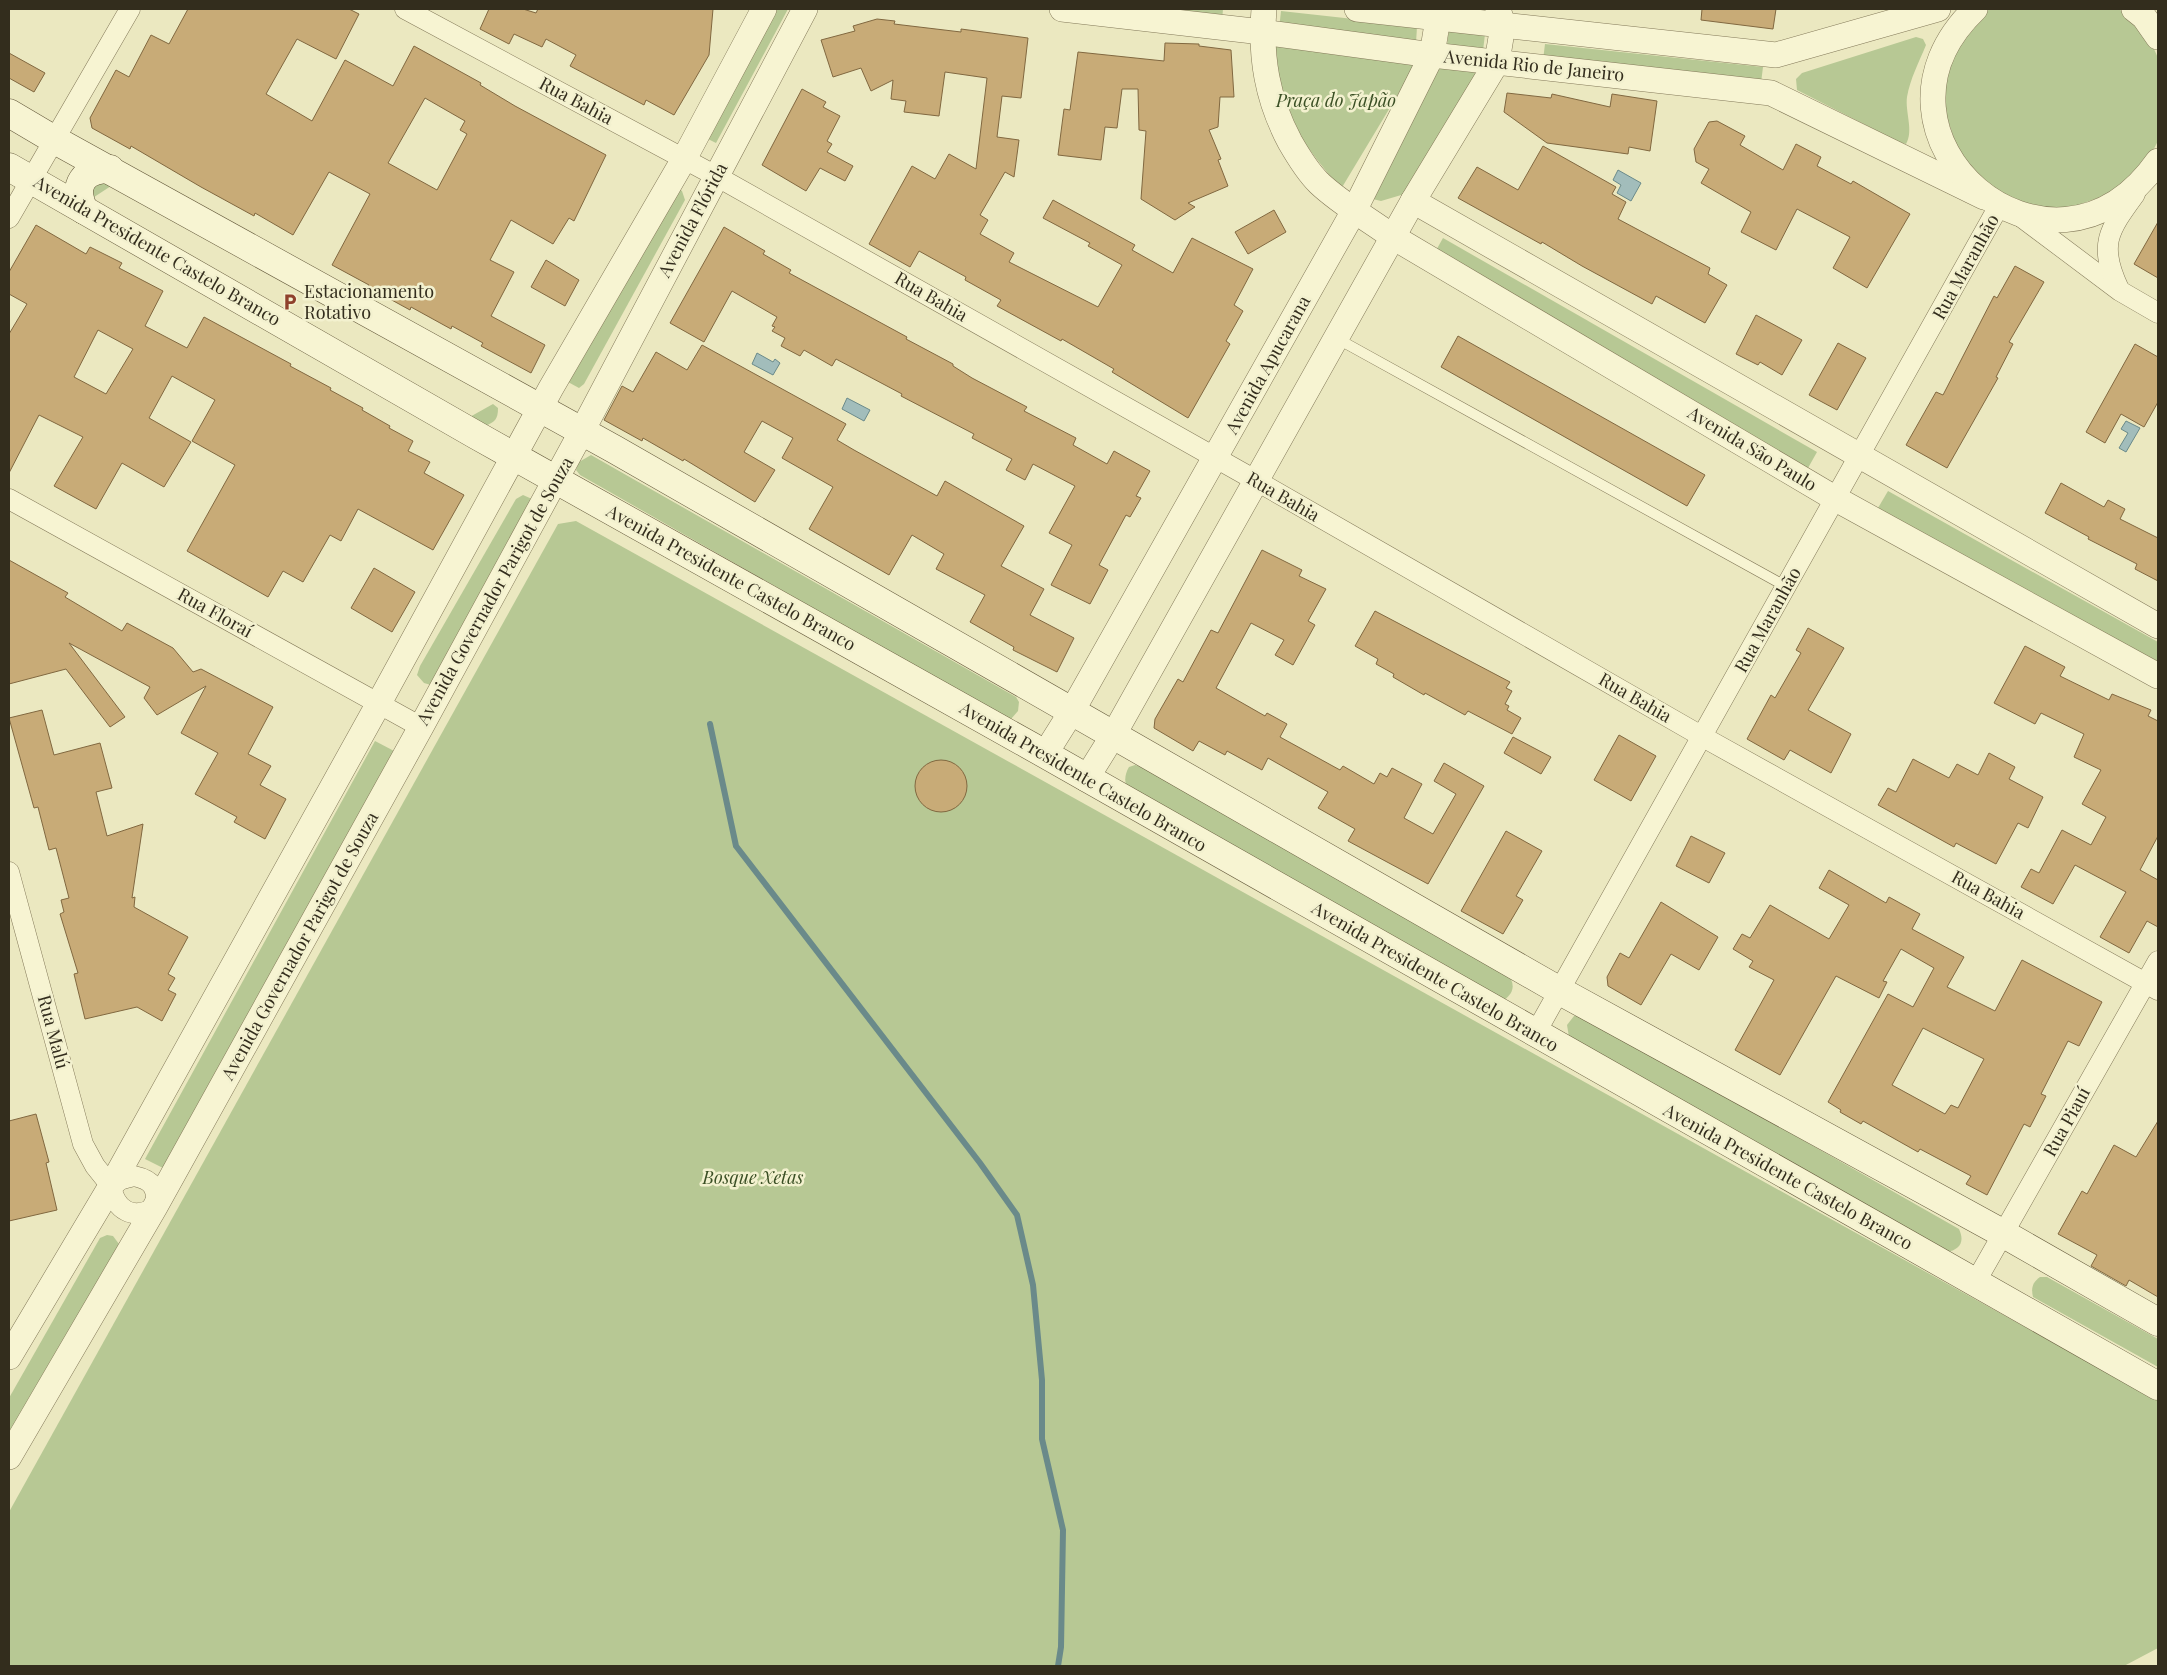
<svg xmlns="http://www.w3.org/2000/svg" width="2167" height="1675" font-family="'Playfair Display',serif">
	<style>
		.green { fill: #b7c894 }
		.water { fill: #a2bdbb; stroke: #6a8a8a }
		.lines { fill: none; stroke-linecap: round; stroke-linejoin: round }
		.stream { stroke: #6a8a8a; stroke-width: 6 }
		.building { fill: #c8ab77; stroke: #816840; fill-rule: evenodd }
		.service-casing { stroke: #837959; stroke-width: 11 }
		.minor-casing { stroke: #837959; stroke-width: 21 }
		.tertiary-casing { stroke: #837959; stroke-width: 26 }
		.secondary-casing { stroke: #655a3c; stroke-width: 29 }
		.service { stroke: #f7f4d2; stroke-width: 10 }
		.minor { stroke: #f7f4d2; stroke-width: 20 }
		.tertiary { stroke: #f7f4d2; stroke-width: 25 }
		.secondary { stroke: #f7f4d2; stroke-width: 28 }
		.labels { text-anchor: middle; stroke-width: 5; stroke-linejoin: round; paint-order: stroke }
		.street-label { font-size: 18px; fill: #332d1d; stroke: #f3f1cf }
		.park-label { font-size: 18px; font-style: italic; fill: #3a4f24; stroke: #f3f1cf }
		.poi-label { font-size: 18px; fill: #332d1d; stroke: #f3f1cf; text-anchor: start }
	</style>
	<rect width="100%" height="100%" fill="#ebe8c0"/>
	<g class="green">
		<path d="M773 9H788L716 143 702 136Z"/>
		<path d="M1125 9H1223L1222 21Z"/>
		<path d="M1990 9H2119C2135 20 2151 39 2158 58V141L2147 162 2120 190 2064 210 2006 200 1962 161 1943 106 1948 65 1981 15Z"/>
		<path d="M1281 11 1417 26 1416 44 1279 29Z"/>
		<path d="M1449 29 1485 34 1483 51 1447 46Z"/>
		<path d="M1916 37 1923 39 1926 45C1919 62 1910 79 1907 97 1905 112 1914 131 1906 144L1899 142 1797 90 1796 79 1802 73Z"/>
		<path d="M1545 44 1763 67 1761 83 1543 60Z"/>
		<path d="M1275 46 1418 61 1341 189C1317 160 1285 123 1278 85 1276 72 1276 59 1275 46Z"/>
		<path d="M1434 65 1479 70 1408 193 1381 201 1356 195Z"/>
		<path d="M98 178 111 186 88 201Z"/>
		<path d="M679 189 682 191 685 200 584 384 579 388 568 382Z"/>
		<path d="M1443 238 1817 452 1808 468 1434 254Z"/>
		<path d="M493 404 498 408C498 419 495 422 485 426L468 418Z"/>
		<path d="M591 455 1016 697 1019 702 1018 711 1011 719 1006 718 580 475 576 470 579 462Z"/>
		<path d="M1888 491 2158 642V664L1878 508Z"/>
		<path d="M523 495 532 499 431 685 424 683 417 675 420 666 516 499Z"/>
		<path d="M576 521 2158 1401V1648L2124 1666H9V1512L558 524Z"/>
		<path d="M375 741 396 752 165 1169 145 1159Z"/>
		<path d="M1135 765 1142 767 1507 973C1515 983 1515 992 1504 1000L1127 788C1124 780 1125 774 1129 767Z"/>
		<path d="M1574 1016H1585L1959 1229C1965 1242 1960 1250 1946 1252L1569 1037 1567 1025Z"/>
		<path d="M107 1235 113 1236 119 1244 9 1443V1398L100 1238Z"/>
		<path d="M2040 1277H2047L2158 1339V1367L2033 1297C2031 1288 2032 1283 2040 1277Z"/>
	</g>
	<g class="water">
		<path d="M1618 170 1641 183 1631 201 1617 193 1621 185 1613 180Z"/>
		<path d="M757 353 773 362 775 359 780 363 773 375 752 364Z"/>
		<path d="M847 398 870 410 864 421 842 409Z"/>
		<path d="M2126 421 2140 428 2126 452 2119 448 2128 433 2121 429Z"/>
	</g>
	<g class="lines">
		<path class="stream" d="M710 724 736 846 980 1163 1017 1215 1033 1285 1042 1380V1439L1063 1530 1061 1647 1058 1666"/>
	</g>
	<g class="building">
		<path d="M188 9H349L359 14 336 59 297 39 266 94 312 121 345 60 393 86 414 46 481 83 480 85 515 106 606 155 574 221 569 218 553 244 511 220 490 260 514 272 491 316 545 345 531 373 481 346 483 343 452 326 451 329 411 307 410 310 368 287 369 285 332 265 370 194 329 172 293 235 255 213 254 216 201 187 131 146 130 149 92 128 90 118 116 70 129 77 151 35 169 44ZM425 98 465 121 460 130 467 134 437 190 388 163Z"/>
		<path d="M489 9H523L536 13 538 9H713L709 55 674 115 646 100 644 105 570 66 576 55 546 39 542 47 514 34 509 44 480 29Z"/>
		<path d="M1702 9H1776L1773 29 1701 20Z"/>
		<path d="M877 19 895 21 894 24 961 32V29L1028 38 1021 98 1002 96 997 137 1019 140 1014 177 1005 172 980 215 988 220 980 234 1014 253 1009 262 1098 307 1122 265 1088 246 1090 243 1043 218 1053 200 1135 245 1132 250 1173 273 1192 238 1253 269 1234 305 1243 311 1226 341 1230 344 1188 418 1112 372 1114 369 1062 339 1061 341 997 306 1001 300 965 280 966 277 919 251 910 267 869 244 912 166 935 179 949 154 976 169 987 78 945 72 939 116 904 112 906 101 891 99 893 80 871 91 861 68 833 77 821 40 855 31 853 26Z"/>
		<path d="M1165 43 1199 44V46L1231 50 1234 97H1220L1218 127 1209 130 1221 159 1218 160 1228 186 1188 203 1195 207 1175 220 1141 199 1146 131 1139 130 1138 89H1122L1117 128 1105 127 1101 160 1058 155 1064 109 1070 110 1078 52 1164 61Z"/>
		<path d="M9 53 45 73 34 92 9 78Z"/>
		<path d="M802 89 826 102 823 107 840 116 827 141 832 144 827 152 853 166 845 181 820 168 806 191 762 165Z"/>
		<path d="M1507 93 1551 98 1552 94 1610 107 1612 94 1657 101 1650 151 1629 147 1628 154 1547 143 1504 112Z"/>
		<path d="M1717 121 1745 136 1740 145 1783 170 1796 144 1821 157 1817 166 1851 184 1853 181 1910 214 1867 288 1833 268 1850 237 1797 209 1776 250 1741 232 1751 212 1701 183 1709 169 1696 162 1694 149 1709 122Z"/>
		<path d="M1543 146 1616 187 1612 194 1626 202 1618 219 1710 268 1708 274 1727 285 1705 323 1656 296 1652 304 1582 266 1542 242 1541 244 1458 198 1477 167 1518 190Z"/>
		<path d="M1274 210 1286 232 1248 254 1235 232Z"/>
		<path d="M2158 222V278L2134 264Z"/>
		<path d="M36 225 86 254 90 247 122 263 119 268 163 291 145 326 187 348 204 317 291 364 290 366 331 388 330 390 363 408 362 410 390 426 389 428 413 441 408 451 430 462 424 473 464 495 433 550 358 509 341 541 330 535 303 582 283 571 268 597 187 551 235 465 192 441 215 400 172 376 149 418 191 442 164 487 122 463 96 509 54 486 83 437 39 415 9 473V334L27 304 9 294V272ZM98 330 133 349 106 394 74 377Z"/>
		<path d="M724 227 765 251 763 254 791 270 789 273 907 337 906 339 953 364V366L972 378 1027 407 1024 411 1076 438 1073 445 1107 464 1114 451 1150 471 1136 496 1141 498 1130 517 1126 515 1099 565 1108 570 1090 604 1051 585 1072 545 1049 533 1075 486 1033 464 1025 480 1006 470 1012 459 972 438 974 434 901 396 902 394 836 359 832 366 804 350 800 356 781 346 785 338 772 331 775 327 772 326 777 317 732 291 704 342 670 323Z"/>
		<path d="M546 260 579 280 565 306 531 287Z"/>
		<path d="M2015 266 2044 282 2009 342 2013 344 1996 377 1998 378 1947 468 1906 445 1936 392 1943 395 1994 296 1997 298Z"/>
		<path d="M1756 315 1802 340 1782 375 1760 362 1758 365 1736 354Z"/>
		<path d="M1458 336 1705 475 1687 506 1441 367Z"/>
		<path d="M1838 343 1866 358 1837 410 1809 395Z"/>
		<path d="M2135 344 2158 357V402L2144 427 2121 414 2105 443 2086 432Z"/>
		<path d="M702 345 846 424 837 440 854 450 937 496 945 481 1024 526 1001 566 1044 589 1030 615 1074 638 1057 672 1013 650 1014 647 970 622 985 595 936 569 944 554 912 535 889 575 809 529 833 487 782 458 793 438 762 421 744 452 775 470 755 502 684 459 683 461 643 438 642 441 604 420 622 386 633 392 656 352 687 370Z"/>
		<path d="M2061 483 2104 507 2108 500 2125 509 2120 519 2158 538V581L2135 569 2137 564 2088 539 2089 537 2045 513Z"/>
		<path d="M1262 550 1302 570 1299 576 1326 589 1308 621 1315 625 1293 665 1275 655 1284 640 1251 623 1216 688 1265 716 1267 713 1287 724 1280 737 1340 770 1343 766 1374 784 1380 773 1387 777 1392 768 1422 784 1404 818 1433 834 1456 794 1434 781 1444 763 1484 786 1428 884 1348 841 1355 829 1318 808 1328 792 1268 758 1262 770 1227 751 1225 755 1199 741 1193 751 1154 728 1155 719 1178 679 1183 682 1211 630 1218 633Z"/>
		<path d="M9 560 68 593 65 597 122 631 127 623 173 648 193 672 201 669 273 707 248 754 271 766 260 785 286 799 265 839 234 822 237 817 195 794 218 753 181 733 206 686 157 715 144 698 150 687 69 643 125 717 110 727 66 669 9 684Z"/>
		<path d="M374 568 415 592 392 632 351 608Z"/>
		<path d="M1375 611 1510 682 1506 688 1512 691 1505 704 1509 706 1507 710 1521 718 1512 734 1468 711 1465 715 1425 693 1424 695 1393 677 1394 674 1376 664 1378 659 1355 646Z"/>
		<path d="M1808 628 1844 648 1808 710 1851 734 1831 773 1790 750 1784 760 1747 739 1771 695 1775 698 1801 653 1796 650Z"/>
		<path d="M2025 646 2065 667 2060 676 2109 700 2112 694 2151 710 2148 716 2158 721V836L2140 870 2158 880V927L2147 921 2129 953 2100 937 2126 892 2075 865 2053 904 2021 887 2031 869 2039 873 2062 830 2091 845 2106 817 2082 804 2101 770 2074 757 2084 734 2041 713 2035 724 1994 703Z"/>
		<path d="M42 710 54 755 100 743 112 788 96 792 107 836 143 824 132 898 135 897 134 907 188 937 168 974 175 978 168 990 176 994 162 1021 137 1007 85 1019 74 974 78 973 60 914 64 912 61 900 69 898 56 848 49 850 38 807 34 808 9 718Z"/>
		<path d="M1619 735 1656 756 1631 801 1594 780Z"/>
		<path d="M1513 737 1551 757 1541 774 1504 753Z"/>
		<path d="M1989 753 2015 767 2009 779 2043 797 2028 828 2018 823 1996 864 1956 843 1954 847 1878 805 1888 788 1896 792 1913 759 1949 778 1957 764 1978 775Z"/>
		<circle cx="941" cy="786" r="26"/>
		<path d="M1506 831 1542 851 1516 896 1523 900 1503 934 1461 911Z"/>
		<path d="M1691 836 1725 853 1709 883 1676 866Z"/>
		<path d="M1829 870 1886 903 1889 897 1920 914 1912 929 1964 957 1947 987 1995 1011 2022 960 2102 1002 2079 1046 2068 1041 2041 1094 2046 1096 2030 1127 2024 1124 1987 1195 1966 1184 1971 1176 1920 1149 1918 1152 1863 1121 1861 1124 1840 1112 1841 1110 1828 1102 1888 994 1913 1007 1934 968 1901 949 1883 981 1887 982 1879 998 1836 976 1780 1075 1735 1050 1774 980 1749 967 1753 961 1733 949 1742 934 1750 938 1770 905 1829 939 1849 905 1819 888ZM1923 1028 1984 1059 1958 1108 1951 1105 1945 1114 1892 1085Z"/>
		<path d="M1661 902 1718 937 1699 970 1671 954 1641 1005 1608 986 1607 977 1620 953 1629 958Z"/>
		<path d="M36 1114 49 1162 46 1163 57 1210 9 1221V1121Z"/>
		<path d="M2158 1121V1297L2129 1280 2126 1286 2091 1266 2097 1255 2058 1234 2082 1191 2087 1194 2114 1145 2136 1157Z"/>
	</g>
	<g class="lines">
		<g class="service-casing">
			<path id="service" d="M1336 338 1787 587"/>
		</g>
		<g class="minor-casing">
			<g id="minor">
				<path d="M405 9 716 176 1255 480 1703 737 2158 990"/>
				<path d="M2016 213 2120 291 2158 313"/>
				<path d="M9 218 130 9"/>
				<path d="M2119 289C2098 245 2108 231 2135 194"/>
				<path d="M9 499 421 727"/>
				<path d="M9 872 83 1144 95 1166 111 1186"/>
				<path d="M1535 1034 1999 206"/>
				<path d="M134 1176C153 1180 158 1188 155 1207 133 1221 115 1210 111 1186L122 1179Z"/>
				<path d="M1975 1283 2158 961"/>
			</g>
		</g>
		<g class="tertiary-casing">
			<g id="tertiary">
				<path d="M1062 9 1262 32 1432 55 1771 93 1984 197"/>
				<path d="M1264 9C1260 57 1267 99 1290 142 1298 156 1307 171 1319 183 1340 203 1368 219 1393 237L1836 499 2158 676"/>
				<path d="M1357 9 1776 55 1938 9"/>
				<path d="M1975 9C1844 135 2051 314 2158 161"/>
				<path d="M2134 9 2144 17 2158 37"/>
				<path d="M1413 201 2158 626"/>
				<path d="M1045 754 1072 711 1355 209 1432 55 1438 18 1436 9"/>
				<path d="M1086 779 1114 734 1413 201 1497 62 1503 25 1498 9"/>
				<path d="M9 1357 111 1186 379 703 551 388 684 159 764 9"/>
				<path d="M9 1457 155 1207 421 727 582 431 805 9"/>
			</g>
		</g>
		<g class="secondary-casing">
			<g id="secondary">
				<path d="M9 113 53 139 614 449 1560 991 2004 1234 2158 1322"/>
				<path d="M9 167 476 435 1029 745 2158 1386"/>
				<path d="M84 210C72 185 83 169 110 169"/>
			</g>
		</g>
		<use href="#service" class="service"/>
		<use href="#minor" class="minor"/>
		<use href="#tertiary" class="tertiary"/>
		<use href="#secondary" class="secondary"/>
	</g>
	<defs>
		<g id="parking-bare" transform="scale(1.35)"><path d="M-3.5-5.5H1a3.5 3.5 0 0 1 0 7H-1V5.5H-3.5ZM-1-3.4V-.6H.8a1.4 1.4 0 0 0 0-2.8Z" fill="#8f412c" stroke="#f3f1cf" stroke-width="2.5" paint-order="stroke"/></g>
	</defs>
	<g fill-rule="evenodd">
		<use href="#parking-bare" x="290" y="302"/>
	</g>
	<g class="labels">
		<g class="street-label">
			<text transform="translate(1534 66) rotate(6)" y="6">Avenida Rio de Janeiro</text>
			<text transform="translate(576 101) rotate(28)" y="6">Rua Bahia</text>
			<text transform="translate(693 220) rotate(-62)" y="6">Avenida Flórida</text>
			<text transform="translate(157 251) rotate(30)" y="6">Avenida Presidente Castelo Branco</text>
			<text transform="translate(1966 267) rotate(-61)" y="6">Rua Maranhão</text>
			<text transform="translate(931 297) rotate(30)" y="6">Rua Bahia</text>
			<text transform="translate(1268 365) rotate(-61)" y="6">Avenida Apucarana</text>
			<text transform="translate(1752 449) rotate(31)" y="6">Avenida São Paulo</text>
			<text transform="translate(1283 497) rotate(30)" y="6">Rua Bahia</text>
			<text transform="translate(731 578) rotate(29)" y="6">Avenida Presidente Castelo Branco</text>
			<text transform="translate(495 591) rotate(-61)" y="6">Avenida Governador Parigot de Souza</text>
			<text transform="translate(215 613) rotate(29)" y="6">Rua Floraí</text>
			<text transform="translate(1768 620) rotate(-61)" y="6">Rua Maranhão</text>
			<text transform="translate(1635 698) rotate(30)" y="6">Rua Bahia</text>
			<text transform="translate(1083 777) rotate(30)" y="6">Avenida Presidente Castelo Branco</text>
			<text transform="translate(1988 895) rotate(29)" y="6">Rua Bahia</text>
			<text transform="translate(300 946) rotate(-61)" y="6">Avenida Governador Parigot de Souza</text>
			<text transform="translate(1435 977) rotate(30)" y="6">Avenida Presidente Castelo Branco</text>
			<text transform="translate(53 1032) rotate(75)" y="6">Rua Malú</text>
			<text transform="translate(2067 1122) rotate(-61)" y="6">Rua Piauí</text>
			<text transform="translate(1788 1177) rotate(29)" y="6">Avenida Presidente Castelo Branco</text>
		</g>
		<g class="park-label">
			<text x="1336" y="107">Praça do Japão</text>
			<text x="753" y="1184">Bosque Xetas</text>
		</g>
		<g class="poi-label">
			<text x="304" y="298">Estacionamento<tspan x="304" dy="21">Rotativo</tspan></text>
		</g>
	</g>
	<rect width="2167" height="1675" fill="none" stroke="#332d1d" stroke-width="20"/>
</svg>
